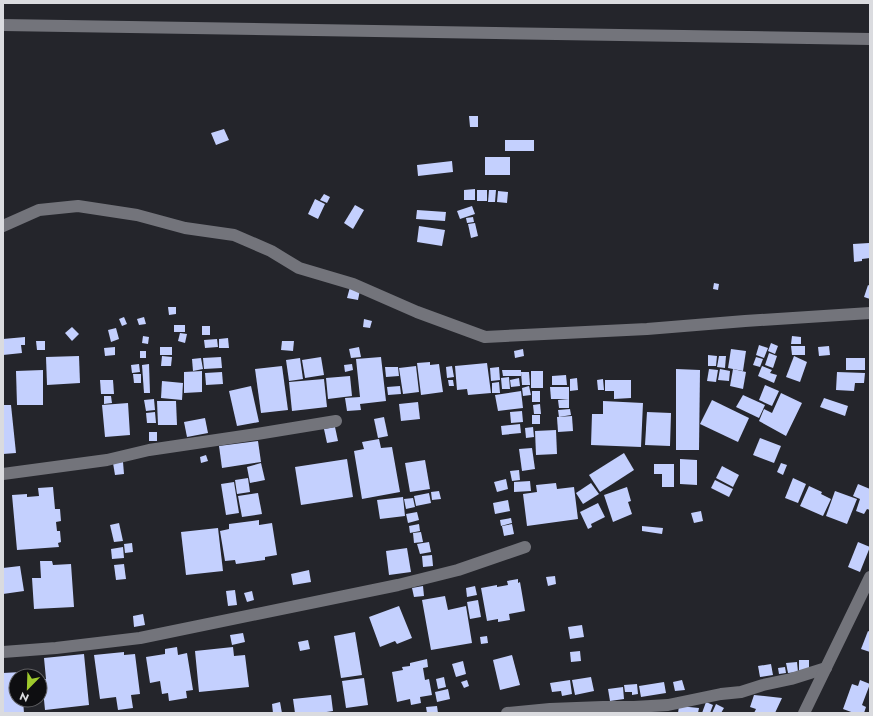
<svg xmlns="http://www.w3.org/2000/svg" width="873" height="716" font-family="Jost,sans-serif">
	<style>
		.building { fill: #c4d0fe }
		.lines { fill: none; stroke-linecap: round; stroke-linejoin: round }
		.street { stroke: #73747b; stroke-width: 12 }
	</style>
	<rect width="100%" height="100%" fill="#24252b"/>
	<g class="building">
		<path d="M469 116H478V127H470Z"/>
		<path d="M224 129 229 140 216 145 211 133Z"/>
		<rect x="505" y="140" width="29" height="11"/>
		<rect x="485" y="157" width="25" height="18"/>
		<path d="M452 161 453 172 418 176 417 165Z"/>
		<path d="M475 189V200H464V190Z"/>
		<rect x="477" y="190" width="10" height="11"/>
		<path d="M489 190H496L495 202H488Z"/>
		<path d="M498 191 508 192 507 203 497 202Z"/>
		<path d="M324 194 330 197 327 203 320 200Z"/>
		<path d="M315 199 325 204 318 219 308 214Z"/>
		<path d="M355 205 364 210 353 229 344 223Z"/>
		<path d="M472 206 475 214 460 219 457 211Z"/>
		<path d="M417 210 446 212 445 221 416 219Z"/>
		<path d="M473 217 474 222 467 223 466 218Z"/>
		<path d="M475 223 478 236 471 238 468 224Z"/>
		<path d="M419 226 445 230 442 246 417 242Z"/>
		<path d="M869 243 870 258 862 259V261L854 262 853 244Z"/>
		<path d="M714 283 719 284 718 290 713 289Z"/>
		<path d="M868 285 870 286V299L864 297Z"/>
		<path d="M350 287 360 290 358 300 347 298Z"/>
		<path d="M168 307H176V314L169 315Z"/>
		<path d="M124 317 127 324 122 326 119 319Z"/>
		<path d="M144 317 146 324 139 325 137 319Z"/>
		<path d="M364 319 372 321 370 328 363 327Z"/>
		<rect x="174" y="325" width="11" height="7"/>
		<rect x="202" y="326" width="8" height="9"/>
		<path d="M72 327 79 334 72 341 65 333Z"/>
		<path d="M116 328 119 339 111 342 108 330Z"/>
		<path d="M180 333 187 334 185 343 178 341Z"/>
		<path d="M143 336 149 337 148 344 142 343Z"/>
		<path d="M792 336 801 337V344H791Z"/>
		<path d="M25 337V345H21L22 353 3 355V339Z"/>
		<path d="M228 338 229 348H219V339Z"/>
		<path d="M217 339 218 347 205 348 204 340Z"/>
		<path d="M36 341H45V350H37Z"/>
		<path d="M282 341H294L293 351 281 350Z"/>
		<path d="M771 343 778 346 775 354 768 351Z"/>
		<path d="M759 345 768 348 764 358 756 355Z"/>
		<path d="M791 346H805V355H792Z"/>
		<path d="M829 346 830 355 819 356 818 347Z"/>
		<path d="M115 347V355L105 356 104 348Z"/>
		<rect x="160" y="347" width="12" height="8"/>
		<path d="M359 347 361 357 351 358 349 349Z"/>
		<path d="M523 349 524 356 515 358 514 351Z"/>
		<path d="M731 349 746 351 743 371 728 368Z"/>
		<rect x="140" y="351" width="6" height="7"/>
		<path d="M769 353 777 356 773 368 765 365Z"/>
		<path d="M708 355 717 356 716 366H708Z"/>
		<path d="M79 356 80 383 47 385 46 357Z"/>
		<path d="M162 356 172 357 171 366H161Z"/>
		<path d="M719 356H726L725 368 717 367Z"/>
		<path d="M794 356 807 362 800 382 786 377Z"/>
		<path d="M221 357 222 368 204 369 203 358Z"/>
		<path d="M321 357 324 375 305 378 302 360Z"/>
		<path d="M381 357 386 401 360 404 361 410 347 411 345 398 360 397 356 359Z"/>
		<path d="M756 357 763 359 760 367 753 365Z"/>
		<path d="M201 358 203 369 193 371 192 359Z"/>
		<path d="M300 358 303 379 289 381 286 360Z"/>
		<rect x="846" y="358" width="19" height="12"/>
		<path d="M430 362V365L439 364 443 392 421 395 417 363Z"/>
		<path d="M487 363 491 393 468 395 467 389 457 390 455 366Z"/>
		<path d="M139 364 140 372 132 373 131 365Z"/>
		<path d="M149 364 150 393H144L142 365Z"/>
		<path d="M352 364 353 370 345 372 344 365Z"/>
		<path d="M282 366 288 410 261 413 255 369Z"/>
		<path d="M416 366 419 392 403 394 399 368Z"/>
		<path d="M452 366 454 377 447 378 446 367Z"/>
		<path d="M762 366 772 370 770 373 777 375 774 383 758 376Z"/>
		<path d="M385 367H398L399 376 386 377Z"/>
		<path d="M499 367 500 380 491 381 490 368Z"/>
		<path d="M676 369 700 370 699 450H676Z"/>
		<path d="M709 369 718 370 716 382 707 381Z"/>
		<path d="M720 369 730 371 729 381 718 380Z"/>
		<path d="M733 369 746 372 743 389 730 386Z"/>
		<path d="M43 370V405H17L16 371Z"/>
		<path d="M502 370H521V376H503Z"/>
		<path d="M202 371V392L184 393V372Z"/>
		<rect x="531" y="371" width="12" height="17"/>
		<path d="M222 372 223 384 206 385 205 373Z"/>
		<path d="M521 372H529L530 385H522Z"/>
		<path d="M837 372 865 373 864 383H855L854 391 836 390Z"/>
		<path d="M133 374H141V383H134Z"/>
		<path d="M566 375 567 385H552V376Z"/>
		<path d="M350 376 352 396 328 399 326 378Z"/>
		<path d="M509 377 510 389H502L501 378Z"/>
		<path d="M519 378 520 386 511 387 510 380Z"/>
		<path d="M577 378 578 390 570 391V379Z"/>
		<path d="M324 379 327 407 292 411 289 382Z"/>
		<path d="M603 379 604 390H598L597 380Z"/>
		<path d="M100 380H113L114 394H101Z"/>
		<path d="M448 380H453L454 386H449Z"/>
		<path d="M605 380H631V398L614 399V391H605Z"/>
		<path d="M162 381 183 383 182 400 161 398Z"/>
		<path d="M499 382 500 393H492V383Z"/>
		<path d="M765 385 779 391 772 406 759 400Z"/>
		<path d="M251 386 259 422 237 426 229 391Z"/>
		<path d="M400 386 401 394 388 395 387 387Z"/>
		<path d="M529 386 531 395 523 396 522 388Z"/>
		<path d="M550 387H569V399H551Z"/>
		<path d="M521 391 523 408 498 411 495 395Z"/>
		<rect x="532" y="391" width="8" height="11"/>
		<path d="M781 393 802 403 786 436 759 421 764 409 772 413Z"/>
		<path d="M743 395 765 405 759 418 736 407Z"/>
		<path d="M104 396H111L112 403 104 404Z"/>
		<path d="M824 398 848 406 845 416 820 407Z"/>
		<path d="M154 399 155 410 146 411 144 400Z"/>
		<path d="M569 399V408H559L558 400Z"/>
		<path d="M712 400 749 418 738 442 700 424Z"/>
		<path d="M157 401H176L177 425H158Z"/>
		<path d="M603 401 643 403 641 447 591 445 592 414H603Z"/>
		<path d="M418 402 420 419 401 421 399 404Z"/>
		<path d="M128 403 130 435 105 437 102 405Z"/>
		<path d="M540 404 541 414H534L533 405Z"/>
		<path d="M3 405H11L16 453 3 454Z"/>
		<path d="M570 409 571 415 559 417 558 410Z"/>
		<path d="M522 411 523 422 511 423 510 412Z"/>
		<path d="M155 412 156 423H147L146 413Z"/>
		<path d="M647 412 671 413 670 446 645 445Z"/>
		<rect x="532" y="415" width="8" height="9"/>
		<path d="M572 416 573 431 558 432 557 417Z"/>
		<path d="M384 417 388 436 378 438 374 419Z"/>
		<path d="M205 418 208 433 187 437 184 422Z"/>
		<path d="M520 424 521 433 502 435 501 426Z"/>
		<path d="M335 427 338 441 327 443 324 429Z"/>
		<path d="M533 427 534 437 526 438 525 428Z"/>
		<path d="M556 430 557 454 536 455 535 431Z"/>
		<rect x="149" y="432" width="8" height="9"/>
		<path d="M760 438 781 446 774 463 753 455Z"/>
		<path d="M379 439 381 448 392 447 400 492 362 499 354 451 364 449 362 442Z"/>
		<path d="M258 441 261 462 222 468 219 446Z"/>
		<path d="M532 448 535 469 522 471 519 449Z"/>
		<path d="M624 453 634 470 600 492 589 475Z"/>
		<path d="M206 455 208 461 201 463 200 457Z"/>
		<path d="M347 459 353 497 301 505 295 467Z"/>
		<path d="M680 459 697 460V485L680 484Z"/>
		<path d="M425 460 430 489 410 492 405 463Z"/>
		<path d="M123 462 124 474 115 475 113 463Z"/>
		<path d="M261 463 265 480 250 483 247 467Z"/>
		<path d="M781 463 787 465 783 475 777 472Z"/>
		<path d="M654 464H674V487H662V474H654Z"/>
		<path d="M722 466 739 475 733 487 716 478Z"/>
		<path d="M519 470 520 480 512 481 510 471Z"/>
		<path d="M248 478 250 492 237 494 235 480Z"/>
		<path d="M793 478 806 484 798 503 785 498Z"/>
		<path d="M506 479 508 489 497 492 494 482Z"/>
		<path d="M715 480 733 489 729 497 711 488Z"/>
		<path d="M530 481 531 491 514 492V482Z"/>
		<path d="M234 482 239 513 226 515 221 484Z"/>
		<path d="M556 483 557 489 574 487 578 519 527 526 523 494 537 492 536 485Z"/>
		<path d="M591 483 599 494 583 504 576 493Z"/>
		<path d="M858 484 870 489V510L867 509 864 514 856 511 860 499 853 496Z"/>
		<path d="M809 486 822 492 821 494 831 499 823 516 800 506Z"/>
		<path d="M53 487 55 509H60L61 521 56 522 57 531H60L61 542 58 543 59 547 17 550 12 495 27 494V497L39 496 38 488Z"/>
		<path d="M627 487 631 501 628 502 632 514 613 522 604 495Z"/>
		<path d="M439 491 441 499 432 500 431 492Z"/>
		<path d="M835 491 857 499 847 524 826 516Z"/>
		<path d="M258 493 262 514 242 517 238 496Z"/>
		<path d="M429 493 431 503 416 506 414 496Z"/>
		<path d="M403 497 405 516 380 519 377 500Z"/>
		<path d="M413 498 415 507 406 509 404 499Z"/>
		<path d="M508 500 510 511 495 514 493 503Z"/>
		<path d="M598 503 605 517 591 524 592 527 588 529 580 512Z"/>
		<path d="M701 511 703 521 694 523 691 513Z"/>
		<path d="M417 512 419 520 408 523 406 514Z"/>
		<path d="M511 518 512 523 501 526 500 520Z"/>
		<path d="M259 520V525L272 523 277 555 265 557V560L236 564 235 560 225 561 220 531 229 529V524Z"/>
		<path d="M119 523 123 541 114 542 110 525Z"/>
		<path d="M419 524 420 531 410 533 409 526Z"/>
		<path d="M512 524 514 534 504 536 502 526Z"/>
		<path d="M642 526 663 528 662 534 642 531Z"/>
		<path d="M218 528 223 571 186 575 181 532Z"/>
		<path d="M421 532 423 542 414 543 413 533Z"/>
		<path d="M429 542 431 552 420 554 417 544Z"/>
		<path d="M858 542 870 547 860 572 848 567Z"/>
		<path d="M132 543 133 552 125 553 124 544Z"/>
		<path d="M123 547 124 558 112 559 111 549Z"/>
		<path d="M407 548 411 572 389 575 386 551Z"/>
		<path d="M432 555 433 566 423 567 422 556Z"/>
		<path d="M40 561H52L53 565 71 564 74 607 34 609 32 578H41Z"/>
		<path d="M124 564 126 579 116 580 114 565Z"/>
		<path d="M20 566 24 591 3 594V568Z"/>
		<path d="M309 570 311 582 293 585 291 574Z"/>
		<path d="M555 576 556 584 548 586 546 577Z"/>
		<path d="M518 579V583L520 582 525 611 509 614 510 620 498 622V619L487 621 481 588 497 585V587L508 585 507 581Z"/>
		<path d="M423 586 424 596 414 597 412 588Z"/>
		<path d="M475 586 477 595 467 597 466 588Z"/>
		<path d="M235 590 237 605 228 606 226 591Z"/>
		<path d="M252 591 254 600 247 602 244 593Z"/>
		<path d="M445 596 448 610 466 606 472 643 431 650 422 600Z"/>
		<path d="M478 600 481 617 470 619 467 602Z"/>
		<path d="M399 606 412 638 397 644 395 641 380 647 369 617Z"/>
		<path d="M143 614 145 625 134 627 133 616Z"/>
		<path d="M582 625 584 637 570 639 568 627Z"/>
		<path d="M868 631 870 632V652L861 649Z"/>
		<path d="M355 632 362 675 341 678 334 636Z"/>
		<path d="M243 633 245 642 232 645 230 635Z"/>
		<path d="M487 636 488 643 481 644 480 637Z"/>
		<path d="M308 640 310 649 300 651 298 642Z"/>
		<path d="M177 647 178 655 187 653 193 690 186 691 187 698 169 701 168 693 162 694 160 681 150 683 146 657 165 654V649Z"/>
		<path d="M233 647 234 656 245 655 249 687 199 692 195 651Z"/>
		<path d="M580 651 581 661 571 662 570 652Z"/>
		<path d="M124 652V655L135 654 140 694 131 695 133 708 118 710 116 697 100 699 94 655Z"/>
		<path d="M84 654 89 705 45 710 42 679H46L44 658Z"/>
		<path d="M512 655 520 685 500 690 493 660Z"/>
		<path d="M427 659 428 667 423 668 425 680 429 679 432 695 420 697 421 703 411 705 410 699 397 702 392 672 403 670 402 667 410 666V663Z"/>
		<path d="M799 660H809V672L799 673Z"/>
		<path d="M463 661 466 674 456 677 452 664Z"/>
		<path d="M797 662 798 672 788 673 786 663Z"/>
		<path d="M771 664 773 675 760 677 758 666Z"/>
		<path d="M785 667 786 673 779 674 778 668Z"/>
		<path d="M21 672V676H16V700H23L24 713H3V673Z"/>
		<path d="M444 677 446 687 438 689 436 679Z"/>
		<path d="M591 677 594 691 575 695 572 680Z"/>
		<path d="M364 678 368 705 346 708 342 681Z"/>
		<path d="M467 680 469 686 464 688 461 682Z"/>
		<path d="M570 680 572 694 562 696 561 691 552 692 550 683Z"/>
		<path d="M682 680 685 690 675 691 673 682Z"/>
		<path d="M860 680 870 684 862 705 866 707 864 713H854L843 709 852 684 858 686Z"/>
		<path d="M664 682 666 693 641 697 639 686Z"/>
		<path d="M637 684 638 694 632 695V692H625L624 685Z"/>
		<path d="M623 687 624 699 610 701 608 689Z"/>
		<path d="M448 689 450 699 437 702 435 692Z"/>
		<path d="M331 695 333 711 320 713H295L293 699Z"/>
		<path d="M754 695 782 698 775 713H754L756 709 750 707Z"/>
		<path d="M280 702 282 713H273L272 704Z"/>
		<path d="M706 702 713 705 710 713H702Z"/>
		<path d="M716 704 724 708 721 713H712Z"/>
		<path d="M437 706 438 713H427L426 707Z"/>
		<path d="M679 706 699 708 698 713H678Z"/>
	</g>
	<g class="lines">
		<g class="street">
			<path d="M3 25 870 39"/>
			<path d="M3 226 39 210 78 206 137 215 185 228 234 235 271 251 299 268 353 284 417 312 485 337 647 329 745 321 870 313"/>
			<path d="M3 474 107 460 149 450 257 434 336 421"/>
			<path d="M3 652 56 648 140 638 398 585 458 570 525 547"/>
			<path d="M507 713 550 709 603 707H634L668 705 721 694 741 692 763 685 791 679 826 668"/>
			<path d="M804 713 870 577"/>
		</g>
	</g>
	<rect width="873" height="716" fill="none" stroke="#dadbdf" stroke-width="8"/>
	<g transform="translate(28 688) rotate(203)"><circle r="19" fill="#0e0e11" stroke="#606063"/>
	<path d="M0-3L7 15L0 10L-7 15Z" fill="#9fca2d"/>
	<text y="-6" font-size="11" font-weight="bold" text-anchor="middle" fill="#dadbdf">N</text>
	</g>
</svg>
